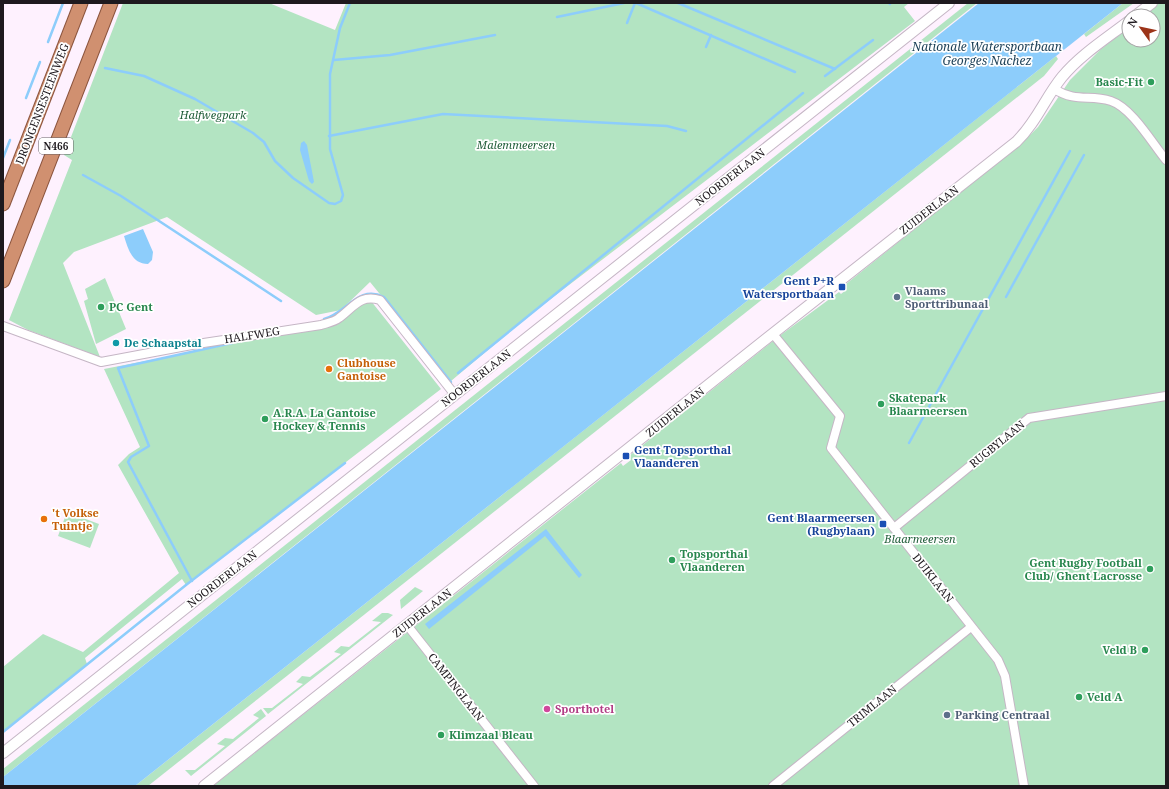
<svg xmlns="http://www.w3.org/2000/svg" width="1169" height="789" font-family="'Noto Serif',serif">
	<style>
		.green { fill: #b3e4c2 }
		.water { fill: #8dcdfb }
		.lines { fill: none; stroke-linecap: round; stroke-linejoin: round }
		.stream { stroke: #8dcdfb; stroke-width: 2.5 }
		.minor-casing { stroke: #c5b6c5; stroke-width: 10 }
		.tertiary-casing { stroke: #c5b6c5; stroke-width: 12 }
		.trunk-casing { stroke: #8b543d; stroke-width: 15 }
		.minor { stroke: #fff; stroke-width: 8 }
		.tertiary { stroke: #fff; stroke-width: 10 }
		.trunk { stroke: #d09070; stroke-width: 13 }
		.leisure-dot { fill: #2e9e5b; stroke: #fff; stroke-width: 1.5 }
		.transit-dot { fill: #1a4fb4; stroke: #fff; stroke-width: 1.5 }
		.service-dot { fill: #5c6f8a; stroke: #fff; stroke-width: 1.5 }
		.culture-dot { fill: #0f9aa8; stroke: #fff; stroke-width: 1.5 }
		.food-dot { fill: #e8710a; stroke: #fff; stroke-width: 1.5 }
		.hotel-dot { fill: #d1479c; stroke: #fff; stroke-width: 1.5 }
		.labels { text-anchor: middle; stroke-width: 3.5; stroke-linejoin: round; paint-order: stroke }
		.shield { fill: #fff; stroke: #625e62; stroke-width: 1 }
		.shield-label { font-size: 10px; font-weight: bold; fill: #1e191e }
		.leisure-label { font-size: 11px; font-weight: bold; fill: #27864d; stroke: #fff; text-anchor: start }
		.street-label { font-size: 11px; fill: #1e191e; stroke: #fff }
		.park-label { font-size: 11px; font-style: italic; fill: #205d39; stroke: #fff }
		.transit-label { font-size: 11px; font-weight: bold; fill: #164399; stroke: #fff; text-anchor: end }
		.service-label { font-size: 11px; font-weight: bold; fill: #4e5e75; stroke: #fff; text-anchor: start }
		.culture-label { font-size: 11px; font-weight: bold; fill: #0d838f; stroke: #fff; text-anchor: start }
		.food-label { font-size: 11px; font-weight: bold; fill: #c56008; stroke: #fff; text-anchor: start }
		.hotel-label { font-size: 11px; font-weight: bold; fill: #b23c85; stroke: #fff; text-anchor: start }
		.water-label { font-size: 12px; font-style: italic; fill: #1b3f56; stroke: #fff }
	</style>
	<rect width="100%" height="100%" fill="#fef1fe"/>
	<g class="green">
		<path d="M123 3H269L335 30 346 3H909L904 7 915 21 531 314 451 381 370 282 341 310 316 315 167 217 74 252 63 263 100 357 28 330 9 320 72 160 64 155Z"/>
		<path d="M968 3H977L3 777V769Z"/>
		<path d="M1123 3H1134L1086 37 1084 34Z"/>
		<path d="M1159 3H1166V786H213L621 463 623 466 631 460 629 456 778 337 839 292 841 294 846 290V284L1023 142 1038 127 1070 80 1100 50 1129 27V40H1153V16H1143Z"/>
		<path d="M1056 56 1058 59 1044 76 148 786H135Z"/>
		<path d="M105 278 126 329 96 344 84 301 88 299 85 289Z"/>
		<path d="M371 301 441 389 186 585 182 579 85 658 87 664 3 733V667L43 634 83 652 179 573 118 465 129 454 140 447 104 369 336 324 364 302Z"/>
		<path d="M67 512 99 524 90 548 58 536Z"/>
		<path d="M415 587 423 591 401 609 400 600Z"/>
		<path d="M382 613H388L393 615 268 714 263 708H272L303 684 296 682 302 676 310 677 341 654 334 652 341 646 349 647 381 622 372 621Z"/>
		<path d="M261 709 266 716 191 776 185 770H195L225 746 217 744 225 738 233 739 259 718 253 715Z"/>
	</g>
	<g class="water">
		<path d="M979 3H1123L135 786H3V777Z"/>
		<path d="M304 141 307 145 314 182 312 184 309 181 300 150 301 143Z"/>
		<path d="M143 229 153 252 152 260 148 264C132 264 128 249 124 236Z"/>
		<path d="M546 529 582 575 579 578 545 536 429 629 425 624Z"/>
	</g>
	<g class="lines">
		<g class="stream">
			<path d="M636 3 795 72"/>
			<path d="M678 3 835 69"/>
			<path d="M889 3 890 4"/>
			<path d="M557 17 624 3"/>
			<path d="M627 23 635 3"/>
			<path d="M48 42 63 3"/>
			<path d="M706 47 711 35"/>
			<path d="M334 60 390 55 495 35"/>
			<path d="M105 68 144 76 195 99 253 133 264 142 275 161 293 178 329 203 335 204 341 201 343 195 330 149V74L340 28 350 3"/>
			<path d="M825 76 873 40"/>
			<path d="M26 98 40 62"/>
			<path d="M329 136 443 114 667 126 686 131"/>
			<path d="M3 158 10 140"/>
			<path d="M83 175 121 196 281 301"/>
			<path d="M1006 297 1084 155"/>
			<path d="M324 319C347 313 358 284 384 297L451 382"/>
			<path d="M458 373 803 93"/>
			<path d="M909 443 1070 151"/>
			<path d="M192 581 128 462 131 457 149 446 118 368 232 343"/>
			<path d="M3 732 186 585 345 463"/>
		</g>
		<g class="minor-casing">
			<g id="minor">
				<path d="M1054 89C1077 103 1089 94 1111 101 1132 108 1152 143 1166 160"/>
				<path d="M3 326 101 362 197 344 321 325C327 323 334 322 339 318 354 307 360 294 380 300L455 395"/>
				<path d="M773 334 840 416 831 448 998 660 1005 676 1024 786"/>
				<path d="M894 528 1029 418 1166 396"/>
				<path d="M407 625 534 786"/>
				<path d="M773 786 971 627"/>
			</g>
		</g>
		<g class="tertiary-casing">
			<g id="tertiary">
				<path d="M1135 16 1152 3"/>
				<path d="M3 753 949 3"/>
				<path d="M204 786 766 339 1016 142C1036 123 1045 98 1062 77 1080 55 1107 38 1129 21"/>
			</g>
		</g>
		<g class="trunk-casing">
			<g id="trunk">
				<path d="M3 204 81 3"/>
				<path d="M3 281 111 3"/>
			</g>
		</g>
		<use href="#minor" class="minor"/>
		<use href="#tertiary" class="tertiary"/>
		<use href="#trunk" class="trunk"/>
	</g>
	<g class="leisure-dot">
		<circle cx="1151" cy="82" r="4"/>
		<circle cx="101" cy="307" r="4"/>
		<circle cx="881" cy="404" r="4"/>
		<circle cx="265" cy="419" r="4"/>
		<circle cx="672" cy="560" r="4"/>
		<circle cx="1150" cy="569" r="4"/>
		<circle cx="1145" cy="650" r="4"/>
		<circle cx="1079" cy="697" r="4"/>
		<circle cx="441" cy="735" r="4"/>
	</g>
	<g class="transit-dot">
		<rect x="838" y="283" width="8" height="8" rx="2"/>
		<rect x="622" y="452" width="8" height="8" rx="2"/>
		<rect x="879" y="520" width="8" height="8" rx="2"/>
	</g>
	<g class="service-dot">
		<circle cx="897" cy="297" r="4"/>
		<circle cx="947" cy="715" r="4"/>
	</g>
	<circle class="culture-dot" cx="116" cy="343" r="4"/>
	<g class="food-dot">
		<circle cx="329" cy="369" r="4"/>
		<circle cx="44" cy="519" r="4"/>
	</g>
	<circle class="hotel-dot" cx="547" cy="709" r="4"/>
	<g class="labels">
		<rect class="shield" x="39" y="138" width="34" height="16" rx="3"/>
		<g class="shield-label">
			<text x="56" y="150">N466</text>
		</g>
		<g class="leisure-label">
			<text x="1143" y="86" text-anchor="end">Basic-Fit</text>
			<text x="109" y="311">PC Gent</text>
			<text x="889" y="402">Skatepark<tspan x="889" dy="13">Blaarmeersen</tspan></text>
			<text x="273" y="417">A.R.A. La Gantoise<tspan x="273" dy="13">Hockey &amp; Tennis</tspan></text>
			<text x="680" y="558">Topsporthal<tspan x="680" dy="13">Vlaanderen</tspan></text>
			<text x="1142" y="567" text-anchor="end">Gent Rugby Football<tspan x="1142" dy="13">Club/ Ghent Lacrosse</tspan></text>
			<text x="1137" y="654" text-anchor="end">Veld B</text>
			<text x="1087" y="701">Veld A</text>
			<text x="449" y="739">Klimzaal Bleau</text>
		</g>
		<g class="street-label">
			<text transform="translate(42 104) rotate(-69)" y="4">DRONGENSESTEENWEG</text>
			<text transform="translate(730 177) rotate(-38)" y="4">NOORDERLAAN</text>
			<text transform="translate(929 210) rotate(-38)" y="4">ZUIDERLAAN</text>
			<text transform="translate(252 335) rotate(-9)" y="4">HALFWEG</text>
			<text transform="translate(476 378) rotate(-38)" y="4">NOORDERLAAN</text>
			<text transform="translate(675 412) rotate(-39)" y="4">ZUIDERLAAN</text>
			<text transform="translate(997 444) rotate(-39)" y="4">RUGBYLAAN</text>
			<text transform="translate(933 578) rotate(52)" y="4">DUIKLAAN</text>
			<text transform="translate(222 579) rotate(-38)" y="4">NOORDERLAAN</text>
			<text transform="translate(422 613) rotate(-38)" y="4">ZUIDERLAAN</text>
			<text transform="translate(456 687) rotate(52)" y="4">CAMPINGLAAN</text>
			<text transform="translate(872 706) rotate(-39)" y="4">TRIMLAAN</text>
		</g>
		<g class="park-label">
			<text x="213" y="119">Halfwegpark</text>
			<text x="516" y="149">Malemmeersen</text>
			<text x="920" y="543">Blaarmeersen</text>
		</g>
		<g class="transit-label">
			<text x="834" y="285">Gent P+R<tspan x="834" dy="13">Watersportbaan</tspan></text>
			<text x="634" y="454" text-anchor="start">Gent Topsporthal<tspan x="634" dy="13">Vlaanderen</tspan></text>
			<text x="875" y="522">Gent Blaarmeersen<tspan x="875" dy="13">(Rugbylaan)</tspan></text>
		</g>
		<g class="service-label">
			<text x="905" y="295">Vlaams<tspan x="905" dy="13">Sporttribunaal</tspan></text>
			<text x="955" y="719">Parking Centraal</text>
		</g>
		<g class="culture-label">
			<text x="124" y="347">De Schaapstal</text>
		</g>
		<g class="food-label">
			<text x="337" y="367">Clubhouse<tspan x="337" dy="13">Gantoise</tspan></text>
			<text x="52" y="517">'t Volkse<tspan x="52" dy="13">Tuintje</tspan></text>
		</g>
		<g class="hotel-label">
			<text x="555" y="713">Sporthotel</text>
		</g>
		<g class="water-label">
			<text x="987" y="51">Nationale Watersportbaan<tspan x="987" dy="14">Georges Nachez</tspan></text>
		</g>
	</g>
	<rect width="1169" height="789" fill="none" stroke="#1e191e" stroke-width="8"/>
	<g transform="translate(1141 28) rotate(303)"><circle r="19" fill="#ffffff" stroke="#a5a3a5"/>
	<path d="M0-3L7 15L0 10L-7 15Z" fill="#9c3419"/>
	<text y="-6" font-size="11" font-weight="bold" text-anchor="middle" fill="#1e191e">N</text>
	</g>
</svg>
